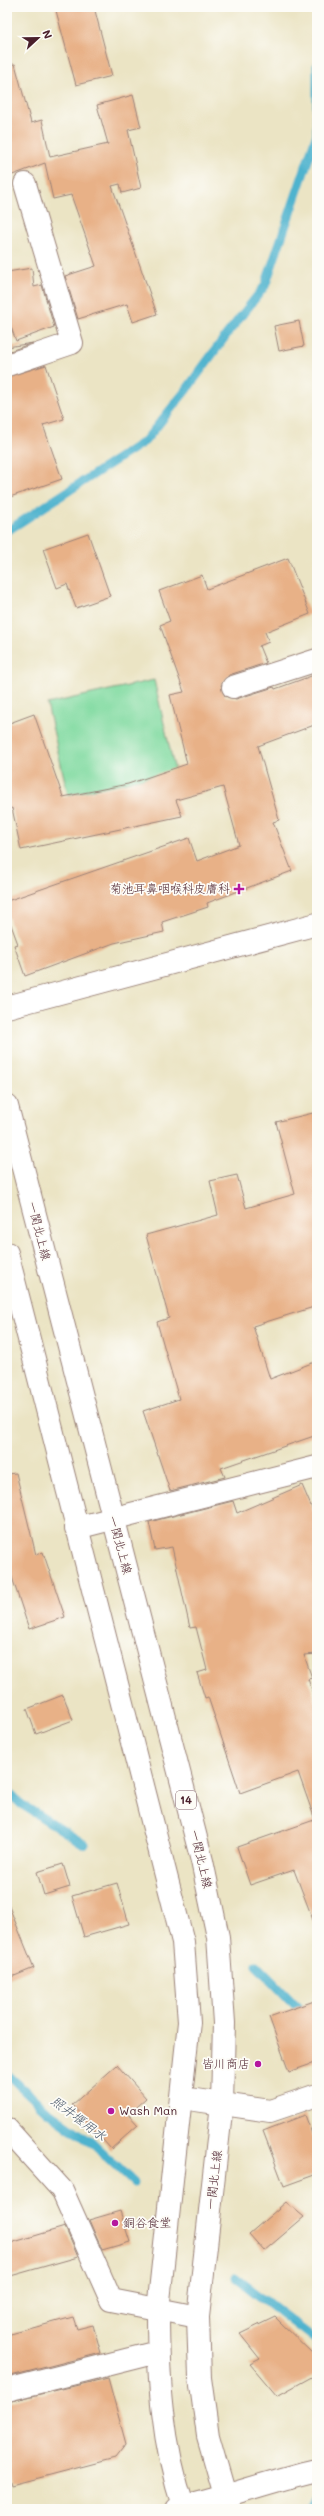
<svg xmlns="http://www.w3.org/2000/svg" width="324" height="2516" font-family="Mali,'Klee One',sans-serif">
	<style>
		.green { fill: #80daa0; stroke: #657c66 }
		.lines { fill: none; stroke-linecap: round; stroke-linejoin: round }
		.stream { stroke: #4fb3ce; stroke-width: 9 }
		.building { fill: #e8b187 }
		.street-casing { stroke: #9a8278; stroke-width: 24 }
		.secondary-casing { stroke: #9a8278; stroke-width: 24 }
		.primary-casing { stroke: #9a8278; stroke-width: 24 }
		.street { stroke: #fff; stroke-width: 22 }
		.secondary { stroke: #fff; stroke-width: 22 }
		.primary { stroke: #fff; stroke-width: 22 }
		.poi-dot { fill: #b5179e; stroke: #fdfcf7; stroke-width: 1.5 }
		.labels { text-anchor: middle; stroke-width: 3.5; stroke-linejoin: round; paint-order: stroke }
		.shield { fill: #fdfcf7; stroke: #806168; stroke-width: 1 }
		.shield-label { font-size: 11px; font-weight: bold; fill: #4a1f2b }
		.poi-label { font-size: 12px; fill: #4a1f2b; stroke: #fdfcf7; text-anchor: end }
		.street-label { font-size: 12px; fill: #4a1f2b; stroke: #fdfcf7 }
		.water-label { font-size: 13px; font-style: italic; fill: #4c5a6c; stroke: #fdfcf7 }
	</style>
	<rect width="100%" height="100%" fill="#fdfcf7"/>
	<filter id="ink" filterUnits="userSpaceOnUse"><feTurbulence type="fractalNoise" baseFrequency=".025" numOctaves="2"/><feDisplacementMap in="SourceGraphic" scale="8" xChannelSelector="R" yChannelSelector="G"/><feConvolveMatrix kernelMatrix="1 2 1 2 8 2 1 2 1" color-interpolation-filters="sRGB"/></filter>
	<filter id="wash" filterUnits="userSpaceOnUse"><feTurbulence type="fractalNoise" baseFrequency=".012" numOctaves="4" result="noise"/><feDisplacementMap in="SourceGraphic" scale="16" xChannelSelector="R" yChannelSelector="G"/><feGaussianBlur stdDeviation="0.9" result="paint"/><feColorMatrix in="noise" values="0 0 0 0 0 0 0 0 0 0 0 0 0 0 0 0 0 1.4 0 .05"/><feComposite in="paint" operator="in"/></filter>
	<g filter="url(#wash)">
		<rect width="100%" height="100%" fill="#ebe4c4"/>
		<path class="green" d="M154 680 175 771 68 795 47 704Z"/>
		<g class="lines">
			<g class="stream">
				<path d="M7 531 145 441 187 389 227 334 265 286 317 134V65"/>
				<path d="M7 1790 21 1804 84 1844"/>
				<path d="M256 1965 305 2015"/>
				<path d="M7 2074 46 2110 92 2143 134 2183"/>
				<path d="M235 2277 317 2341"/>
				<path d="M312 2509 317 2499"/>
			</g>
		</g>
		<g id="blocks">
			<g class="building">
				<path d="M55 7H94L112 76 76 85Z"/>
				<path d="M15 64 31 123 42 120 50 157 108 144 97 105 133 95 141 127 128 130 141 188 122 193 120 184 112 186 157 314 133 322 127 304 78 319 65 276 96 266 71 195 53 199 45 163 7 177V65Z"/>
				<path d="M32 268 34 287 42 285 54 327 16 341 7 316V272Z"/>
				<path d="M299 321 304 346 279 351 274 326Z"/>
				<path d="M33 343 7 352V347Z"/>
				<path d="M46 365 64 419 43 425 62 479 7 498V377Z"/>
				<path d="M88 533 110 596 76 608 67 584 57 588 43 549Z"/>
				<path d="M288 558 310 614 265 632 269 642 259 646 266 663 229 675 221 685 225 696 236 699 274 687 275 689 317 674V724L258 746 279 820 273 822 292 871 207 903 208 907 162 922 164 932 114 943 25 976 14 945 18 944 7 914V901L189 838 197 861 239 845 223 787 176 800 182 816 21 850 12 808 7 810V724L34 714 63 797 128 784 187 764 170 695 184 692 160 625 170 621 159 591 202 575 207 589Z"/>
				<path d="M317 1112V1306L253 1326 270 1379 317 1361V1435L221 1468 225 1477 170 1491 143 1411 179 1399 157 1322 169 1318 146 1235 218 1215 210 1181 237 1175 246 1208 295 1194 276 1122Z"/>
				<path d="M16 1473 36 1555 43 1552 65 1617 29 1629 7 1562V1474Z"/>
				<path d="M302 1485 317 1520V1654L304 1655 312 1678 308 1679 317 1705V1817H314L298 1772 240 1793 208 1697 205 1698 197 1673 207 1670 196 1627 190 1628 172 1547 155 1550 149 1522 233 1501 237 1513Z"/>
				<path d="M63 1695 73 1720 36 1734 27 1709Z"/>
				<path d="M317 1819V1925H315L294 1870 250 1885 237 1847Z"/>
				<path d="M63 1864 70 1887 44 1895 37 1872Z"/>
				<path d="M117 1883 129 1924 84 1937 72 1896Z"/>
				<path d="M8 1904 34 1968 7 1979V1905Z"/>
				<path d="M317 2000V2062L289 2072 269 2017Z"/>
				<path d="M117 2065 146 2098 128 2114 138 2125 111 2149 72 2105Z"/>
				<path d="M305 2115 317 2147V2174L284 2186 263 2131Z"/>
				<path d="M286 2202 304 2217 264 2251 249 2234Z"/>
				<path d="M120 2211 130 2242 102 2250 89 2220Z"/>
				<path d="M65 2227 78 2257 7 2277V2244Z"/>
				<path d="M73 2317 77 2329 93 2325 101 2353 7 2377V2335Z"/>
				<path d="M275 2317 317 2358V2374L277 2396 250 2364 260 2359 240 2334Z"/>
				<path d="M108 2378 126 2444 115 2458 12 2485 7 2467V2402Z"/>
			</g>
		</g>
	</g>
	<g filter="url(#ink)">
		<use href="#blocks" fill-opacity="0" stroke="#9a8278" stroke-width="1"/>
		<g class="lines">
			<g class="street-casing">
				<g id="street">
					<path d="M7 365 72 343 25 184"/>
					<path d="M233 687 317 660"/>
					<path d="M7 1007 317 924"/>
					<path d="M76 1528 317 1467"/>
					<path d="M182 2098 270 2111 317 2095"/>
					<path d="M7 2129 62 2190 111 2300 198 2317"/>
					<path d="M7 2390 158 2352"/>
				</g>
			</g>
			<g class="secondary-casing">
				<path id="secondary" d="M176 2509C224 2498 269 2481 317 2470"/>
			</g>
			<g class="primary-casing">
				<g id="primary">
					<path d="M7 1106 202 1861 218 1937 224 2023 222 2104 198 2317 200 2378 208 2436 229 2509"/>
					<path d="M7 1253 183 1942 189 2022 158 2310C158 2378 162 2444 184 2509"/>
				</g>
			</g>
			<use href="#street" class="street"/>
			<use href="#secondary" class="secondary"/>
			<use href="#primary" class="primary"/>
		</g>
	</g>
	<g class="poi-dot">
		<path d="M237 883h4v4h4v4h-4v4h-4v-4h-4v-4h4z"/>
		<circle cx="258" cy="2064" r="4"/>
		<circle cx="111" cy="2111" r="4"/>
		<circle cx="115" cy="2223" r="4"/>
	</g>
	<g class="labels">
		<rect class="shield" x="176" y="1791" width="20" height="18" rx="3"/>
		<g class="shield-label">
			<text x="186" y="1804">14</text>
		</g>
		<g class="poi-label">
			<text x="230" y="893">菊池耳鼻咽喉科皮膚科</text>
			<text x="250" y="2068">皆川商店</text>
			<text x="119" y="2115" text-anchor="start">Wash Man</text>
			<text x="123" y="2227" text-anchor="start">銅谷食堂</text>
		</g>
		<g class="street-label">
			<text transform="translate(39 1231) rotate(76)" y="4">一関北上線</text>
			<text transform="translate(120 1545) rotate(75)" y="4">一関北上線</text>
			<text transform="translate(201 1859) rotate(77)" y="4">一関北上線</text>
			<text transform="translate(214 2180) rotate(-83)" y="4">一関北上線</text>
		</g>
		<g class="water-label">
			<text transform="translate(79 2118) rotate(37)" y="5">照井堰用水</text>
		</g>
	</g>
	<rect width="324" height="2516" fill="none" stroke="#fdfcf7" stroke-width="24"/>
	<g transform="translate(38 38) rotate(68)" stroke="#fdfcf7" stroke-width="3" paint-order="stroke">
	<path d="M0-3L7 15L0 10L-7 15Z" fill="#4a1f2b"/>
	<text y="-6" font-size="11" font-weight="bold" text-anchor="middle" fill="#4a1f2b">N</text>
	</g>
</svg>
